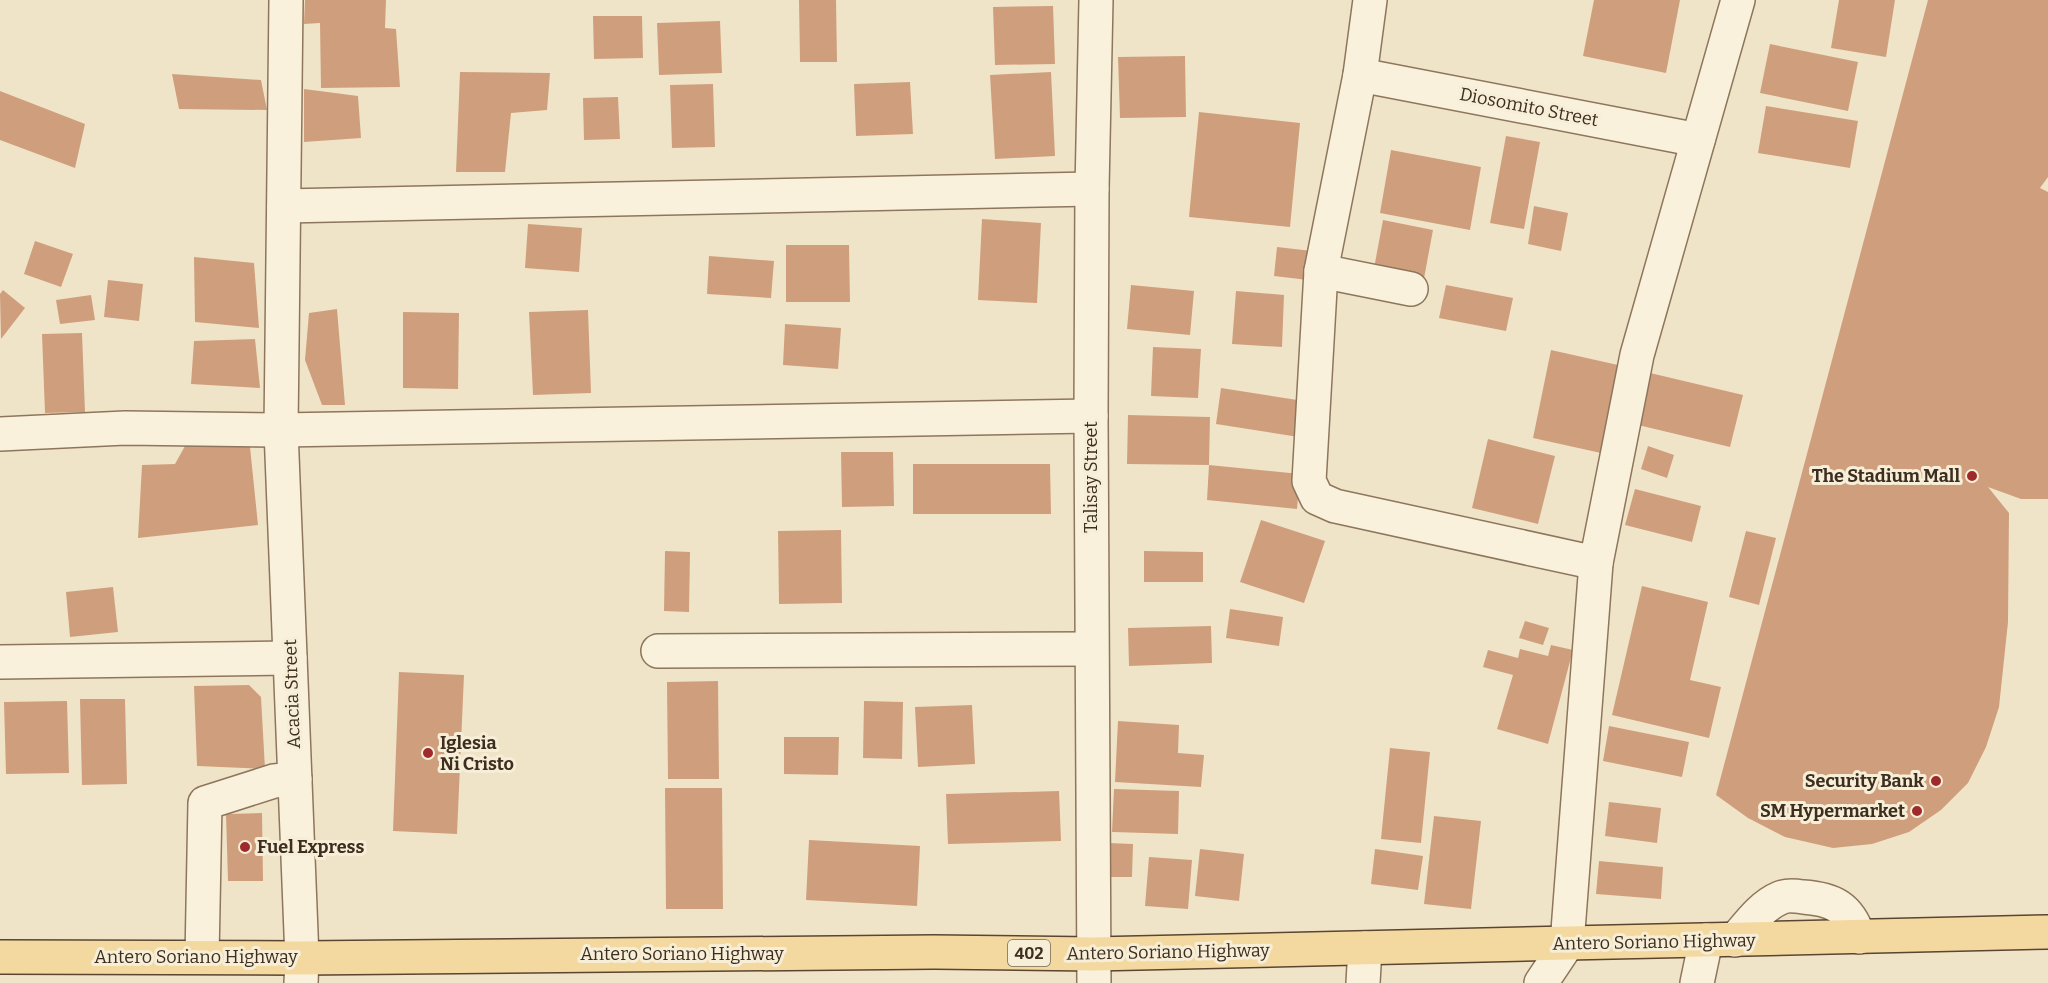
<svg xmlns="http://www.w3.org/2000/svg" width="2048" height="983" font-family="Bitter,serif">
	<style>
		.building { fill: #cf9f7d }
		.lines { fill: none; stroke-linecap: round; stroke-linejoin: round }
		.minor-casing { stroke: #8d765c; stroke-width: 36 }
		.major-casing { stroke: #5b4430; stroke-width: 36 }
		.minor { stroke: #faf1dc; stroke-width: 33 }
		.major { stroke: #f3d9a0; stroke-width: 33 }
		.poi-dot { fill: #9e2a2b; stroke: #f7eed8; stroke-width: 2 }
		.labels { text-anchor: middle; stroke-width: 6; stroke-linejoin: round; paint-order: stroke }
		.shield { fill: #f7eed8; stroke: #756857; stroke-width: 1.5 }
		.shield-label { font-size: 16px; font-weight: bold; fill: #3d2e20 }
		.street-label { font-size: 18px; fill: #3d2e20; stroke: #f7eed8 }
		.poi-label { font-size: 18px; font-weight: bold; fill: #3d2e20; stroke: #f7eed8; text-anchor: end }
	</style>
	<rect width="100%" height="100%" fill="#f0e4c8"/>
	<g class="building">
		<path d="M305 0H386L385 28 396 29 400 87 321 88 320 23 304 24Z"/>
		<path d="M799 0H836L837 62H800Z"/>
		<path d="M1594 0H1680L1666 73 1583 56Z"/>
		<path d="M1839 0H1895L1886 57 1831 48Z"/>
		<path d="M1928 0H2048V177L2040 188 2048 192V499H2021L1988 487 2009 513 2008 622 1999 707 1986 747 1968 783 1941 810 1909 832 1872 844 1833 848 1785 837 1748 818 1716 795Z"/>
		<path d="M1053 6 1055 64 995 65 993 7Z"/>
		<path d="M593 16H642L643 58 594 59Z"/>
		<path d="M720 21 722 73 659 75 657 23Z"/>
		<path d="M1770 44 1858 62 1848 111 1760 93Z"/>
		<path d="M1185 56 1186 117 1120 118 1118 57Z"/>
		<path d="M460 72 550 73 547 110 511 113 505 172H456Z"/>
		<path d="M1051 72 1055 156 995 159 990 75Z"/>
		<path d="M172 74 261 80 267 110 179 109Z"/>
		<path d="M910 82 913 134 856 136 854 84Z"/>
		<path d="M713 84 715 147 672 148 670 85Z"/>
		<path d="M304 89 358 96 361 138 304 142Z"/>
		<path d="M0 91 85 124 75 168 0 140Z"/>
		<path d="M618 97 620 139 584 140 583 98Z"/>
		<path d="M1766 106 1858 121 1850 168 1758 153Z"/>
		<path d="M1199 112 1300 123 1290 227 1189 217Z"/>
		<path d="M1506 136 1540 142 1524 229 1490 223Z"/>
		<path d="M1391 150 1481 167 1470 230 1380 213Z"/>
		<path d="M1534 206 1568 213 1561 251 1528 244Z"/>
		<path d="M982 219 1041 223 1037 303 978 300Z"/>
		<path d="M1383 220 1433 230 1422 289 1372 279Z"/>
		<path d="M528 224 582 228 579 272 525 268Z"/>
		<path d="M35 241 73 254 61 287 24 274Z"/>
		<path d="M786 245H849L850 302H786Z"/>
		<path d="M1277 247 1312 251 1308 280 1274 276Z"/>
		<path d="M709 256 774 261 771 298 707 294Z"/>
		<path d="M194 257 254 263 259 328 195 322Z"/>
		<path d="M108 280 143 284 139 321 104 317Z"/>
		<path d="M1131 285 1194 291 1190 335 1127 329Z"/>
		<path d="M1446 285 1513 298 1506 331 1439 318Z"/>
		<path d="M3 290 25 308 1 339 0 294Z"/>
		<path d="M1236 291 1284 295 1282 347 1232 344Z"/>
		<path d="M91 295 95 320 60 324 56 300Z"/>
		<path d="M337 309 345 405H322L305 360 309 313Z"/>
		<path d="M588 310 591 393 533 395 529 312Z"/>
		<path d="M403 312 459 313 458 389 403 388Z"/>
		<path d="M785 324 841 328 838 369 783 365Z"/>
		<path d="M82 333 85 412 45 413 42 334Z"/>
		<path d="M255 339 260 388 191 384 194 341Z"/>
		<path d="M1153 347 1201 349 1198 398 1151 396Z"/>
		<path d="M1551 350 1618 365 1601 453 1533 438Z"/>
		<path d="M1646 372 1743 395 1730 447 1634 424Z"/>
		<path d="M1221 388 1310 402 1305 438 1216 424Z"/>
		<path d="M1128 415 1210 417 1209 465 1127 464Z"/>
		<path d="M1488 439 1555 456 1538 524 1472 508Z"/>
		<path d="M185 446 250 447 258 525 138 538 142 465 175 464Z"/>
		<path d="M1648 446 1674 455 1667 478 1641 469Z"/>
		<path d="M841 452H893L894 506 842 507Z"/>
		<path d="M913 464H1050L1051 514H913Z"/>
		<path d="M1209 465 1300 474 1297 509 1207 500Z"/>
		<path d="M1635 489 1701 506 1692 542 1625 525Z"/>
		<path d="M1261 520 1325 541 1304 603 1240 582Z"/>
		<path d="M841 530 842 603 779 604 778 531Z"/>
		<path d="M1746 531 1776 538 1759 605 1729 597Z"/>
		<path d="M665 551 690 552 689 612 664 611Z"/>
		<path d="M1144 551 1203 552V582H1144Z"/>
		<path d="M1642 586 1708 602 1690 680 1721 687 1709 738 1612 715Z"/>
		<path d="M113 587 118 632 70 637 66 592Z"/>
		<path d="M1230 609 1283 617 1279 646 1226 638Z"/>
		<path d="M1525 621 1549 628 1543 645 1519 638Z"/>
		<path d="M1211 626 1212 663 1129 666 1128 628Z"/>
		<path d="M1551 645 1573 650 1548 744 1497 729 1513 675 1483 667 1488 650 1518 658 1520 649 1548 656Z"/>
		<path d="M399 672 464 675 457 834 393 831Z"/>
		<path d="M718 681 719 779H668L667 682Z"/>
		<path d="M249 685 261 697 265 769 197 766 194 686Z"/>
		<path d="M80 699H125L127 784 82 785Z"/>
		<path d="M67 701 69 773 6 774 4 702Z"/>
		<path d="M864 701 903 702 902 759 863 758Z"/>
		<path d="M972 705 975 764 918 767 915 707Z"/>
		<path d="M1118 721 1179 725 1178 753 1204 755 1201 787 1115 782Z"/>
		<path d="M1609 726 1689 742 1682 777 1603 761Z"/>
		<path d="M784 737H839L838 775 784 774Z"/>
		<path d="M1390 748 1430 752 1421 843 1381 839Z"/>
		<path d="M665 788H722L723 909H666Z"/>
		<path d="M1114 789 1179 791 1178 834 1112 832Z"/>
		<path d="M1059 791 1061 841 948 844 946 794Z"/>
		<path d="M1609 802 1661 808 1657 843 1605 836Z"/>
		<path d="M262 813 263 881H228L226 814Z"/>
		<path d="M1434 816 1481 821 1471 909 1424 904Z"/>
		<path d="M809 840 920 846 917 906 806 900Z"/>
		<path d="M1109 843 1133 844 1132 877H1109Z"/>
		<path d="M1200 849 1244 854 1239 901 1195 896Z"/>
		<path d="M1375 849 1423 856 1418 890 1371 884Z"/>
		<path d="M1149 857 1192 860 1188 909 1145 906Z"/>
		<path d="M1599 861 1663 867 1661 899 1596 894Z"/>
	</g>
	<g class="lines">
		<g class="minor-casing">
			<g id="minor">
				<path d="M286 0 281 430 302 958 301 983"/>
				<path d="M1370 0 1360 75 1321 271 1309 481 1317 498 1335 506 1596 563 1637 355 1738 0"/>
				<path d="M1360 75 1698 140"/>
				<path d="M284 206 1092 189"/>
				<path d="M1321 271 1411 289"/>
				<path d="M0 434 125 428 281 430 1091 416"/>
				<path d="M658 651 1091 649"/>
				<path d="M0 662 290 658"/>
				<path d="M1735 940C1748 925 1761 906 1780 898 1786 895 1796 896 1803 897 1833 899 1849 907 1859 937"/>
				<path d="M202 957 205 803 274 781 295 779"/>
				<path d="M1094 983 1091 416 1092 189 1096 0"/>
				<path d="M1363 983 1365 948"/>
				<path d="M1541 983 1567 944 1596 563"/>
				<path d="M1697 983 1706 940"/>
			</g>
		</g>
		<g class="major-casing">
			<path id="major" d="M0 957 302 958 934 952 1094 954 2048 932"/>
		</g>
		<use href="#minor" class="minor"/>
		<use href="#major" class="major"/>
	</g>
	<g class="poi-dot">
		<circle cx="1972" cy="476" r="6"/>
		<circle cx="428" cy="753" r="6"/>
		<circle cx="1936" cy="781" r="6"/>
		<circle cx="1917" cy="811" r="6"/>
		<circle cx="245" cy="847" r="6"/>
	</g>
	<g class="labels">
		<rect class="shield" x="1008" y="940" width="42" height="26" rx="4.5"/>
		<g class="shield-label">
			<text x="1029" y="959">402</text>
		</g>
		<g class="street-label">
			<text transform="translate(1529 107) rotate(11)" y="6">Diosomito Street</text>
			<text transform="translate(1091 477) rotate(-90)" y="6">Talisay Street</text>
			<text transform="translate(292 694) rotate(-92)" y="6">Acacia Street</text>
			<text transform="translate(1654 942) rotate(-1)" y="6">Antero Soriano Highway</text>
			<text transform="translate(1168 952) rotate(-1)" y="6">Antero Soriano Highway</text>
			<text x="682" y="960">Antero Soriano Highway</text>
			<text x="196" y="963">Antero Soriano Highway</text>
		</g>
		<g class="poi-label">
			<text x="1960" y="482">The Stadium Mall</text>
			<text x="440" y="749" text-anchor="start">Iglesia<tspan x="440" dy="21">Ni Cristo</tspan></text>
			<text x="1924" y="787">Security Bank</text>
			<text x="1905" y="817">SM Hypermarket</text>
			<text x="257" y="853" text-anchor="start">Fuel Express</text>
		</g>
	</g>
</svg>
